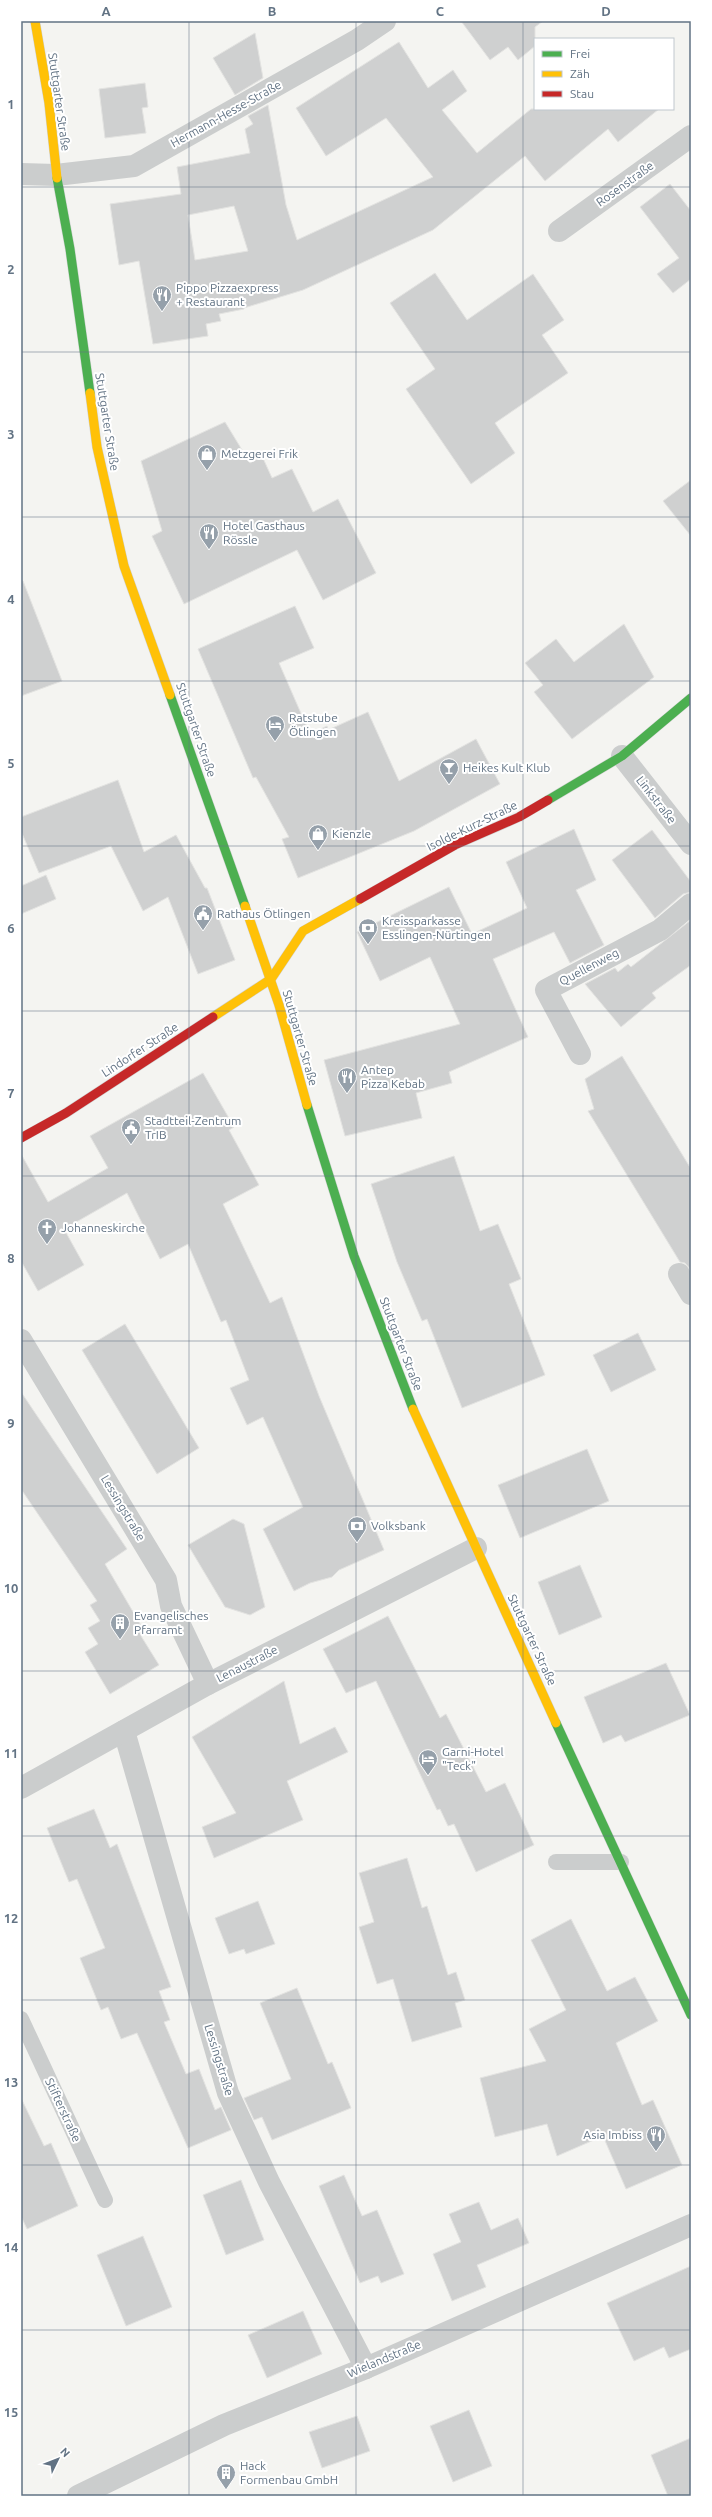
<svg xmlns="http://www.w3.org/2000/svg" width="712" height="2517" viewBox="0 0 712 2517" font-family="Ubuntu,sans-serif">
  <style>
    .building { fill: #cfd0d0; stroke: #e3e3e1; fill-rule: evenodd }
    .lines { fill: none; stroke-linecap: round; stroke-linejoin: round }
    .fast-casing { stroke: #cfd1d1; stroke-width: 10 }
    .slow-casing { stroke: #cfd1d1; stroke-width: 10 }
    .jam-casing { stroke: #cfd1d1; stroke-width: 10 }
    .lane { stroke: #cbcdcd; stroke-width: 16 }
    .street { stroke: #cbcdcd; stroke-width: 22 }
    .fast { stroke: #4caf50; stroke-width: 9 }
    .slow { stroke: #ffc107; stroke-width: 9 }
    .jam { stroke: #c62828; stroke-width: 9 }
    .grid { fill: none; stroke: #627384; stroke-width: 1; stroke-opacity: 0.55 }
    .labels { text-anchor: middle; stroke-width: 4; stroke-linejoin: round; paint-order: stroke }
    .street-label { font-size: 12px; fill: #627384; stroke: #fff }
    .poi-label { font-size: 12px; fill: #627384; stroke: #fff; text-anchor: start }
    .neatline { fill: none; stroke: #627384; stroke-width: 1.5 }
    .grid-label { font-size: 13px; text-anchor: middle; font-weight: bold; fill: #627384 }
  </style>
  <rect width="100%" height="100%" fill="#f4f4f1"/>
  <g class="building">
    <polygon points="461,21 543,21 535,27 535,46 518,60 508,47 490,60"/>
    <polygon points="255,33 263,78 235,95 213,58"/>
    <path d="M399,42L428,88L453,70L467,91L442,110L477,153L531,109H659L618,142L608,129L545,181L525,156L433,230L303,290L244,308V309L219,314L221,321L206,324L208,336L153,344L139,261L119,265L110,204L181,194L177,167L250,153L245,129L253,124L248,116L268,105L286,205L297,240L433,177L386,118L326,156L296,108ZM234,206L248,251L195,260L188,215Z"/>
    <polygon points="145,83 148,107 142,108 146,133 105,138 99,89"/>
    <polygon points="670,184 691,211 691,279 673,293 657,274 679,258 640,207"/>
    <polygon points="435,273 467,320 533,274 564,320 542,335 568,373 495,423 515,453 471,484 406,389 435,369 390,303"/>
    <polygon points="225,422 250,463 262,456 272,478 292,469 313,512 338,499 376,573 323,600 297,550 184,604 152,536 162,531 141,461"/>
    <polygon points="691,480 691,536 663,501"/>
    <polygon points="21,581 23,581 62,681 21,696"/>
    <polygon points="295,606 314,648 279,663 310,734 327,726 328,730 368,712 399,781 476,739 500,784 414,831 298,878 282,839 289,837 256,777 253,778 198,649"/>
    <polygon points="624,624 654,677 572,739 534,692 543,685 525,663 556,639 574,662"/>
    <polygon points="118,780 144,852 176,835 205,888 207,888 235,960 198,974 168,897 143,911 111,846 39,873 21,831 21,817"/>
    <polygon points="574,829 596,880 576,890 604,945 570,963 554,932 493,959 528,1037 449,1072 452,1083 416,1093 422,1118 345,1136 324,1060 460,1024 430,957 380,981 357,932 449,887 472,934 527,908 506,862"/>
    <polygon points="652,830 691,882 691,892 683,894 655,918 612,860"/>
    <polygon points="46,875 56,899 21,914 21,886"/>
    <polygon points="691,920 691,965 652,993 656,998 621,1027 585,984 615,968 618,972 628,964 631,967"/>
    <polygon points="622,1056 691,1169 691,1270 685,1263 680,1262 588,1111 594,1109 585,1079"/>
    <polygon points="203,1073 234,1127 229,1130 259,1185 223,1204 270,1303 282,1297 319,1396 384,1550 339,1570 332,1577 310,1583 294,1591 263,1529 303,1507 263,1417 247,1425 230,1388 249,1380 226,1320 221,1322 188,1244 160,1259 127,1193 64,1229 84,1265 38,1291 21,1261 21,1154 48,1202 108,1168 90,1136"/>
    <polygon points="454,1156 480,1231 498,1224 521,1279 509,1284 545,1375 462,1408 427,1319 422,1321 397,1262 371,1184"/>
    <polygon points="125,1324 199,1448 157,1474 82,1350"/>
    <polygon points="638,1333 656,1370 611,1392 593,1355"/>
    <polygon points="21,1392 127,1549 105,1564 146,1634 141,1636 159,1665 110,1694 85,1652 98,1644 88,1628 100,1621 90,1605 97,1601 21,1489"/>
    <polygon points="587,1449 609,1501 520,1538 498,1485"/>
    <polygon points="233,1519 244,1524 265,1607 250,1615 225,1607 188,1545"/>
    <polygon points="580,1565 602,1617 559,1635 538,1582"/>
    <polygon points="388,1616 440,1718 446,1714 486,1792 505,1783 534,1845 476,1872 454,1824 448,1826 440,1809 437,1810 376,1681 346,1693 323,1649"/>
    <polygon points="666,1663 690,1715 625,1742 621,1735 603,1743 584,1697"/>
    <polygon points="284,1681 300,1744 335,1727 348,1752 287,1781 303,1820 214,1858 202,1827 236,1813 192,1737"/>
    <polygon points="94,1809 110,1848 117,1844 171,1987 159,1991 170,2020 164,2022 186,2074 199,2069 215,2110 221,2107 231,2130 188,2148 137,2033 121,2039 108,2007 101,2010 80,1958 105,1948 77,1879 69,1882 47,1828"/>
    <polygon points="407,1858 422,1908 427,1906 448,1975 456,1972 465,2000 455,2003 462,2027 412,2042 393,1979 377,1984 359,1927 374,1922 359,1873"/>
    <polygon points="258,1901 275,1944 246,1954 244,1949 229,1954 215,1918"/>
    <polygon points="571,1919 607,1991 635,1977 658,2021 616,2043 642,2105 653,2100 682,2165 626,2189 603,2136 557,2156 547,2124 495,2137 480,2078 546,2061 529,2029 566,2010 531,1940"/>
    <polygon points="297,1988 328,2064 332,2062 351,2108 272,2140 262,2117 254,2120 244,2098 291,2079 260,2003"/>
    <polygon points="21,2098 44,2146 51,2143 78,2206 27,2229 21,2216"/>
    <polygon points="344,2175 362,2216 377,2210 404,2274 381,2283 378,2276 360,2283 319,2186"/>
    <polygon points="241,2180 264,2240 226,2255 203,2195"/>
    <polygon points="479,2202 491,2230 518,2218 529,2243 477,2265 486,2287 452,2301 433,2254 461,2242 449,2214"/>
    <polygon points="143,2236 172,2307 126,2326 97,2255"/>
    <polygon points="691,2266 691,2349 669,2358 664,2347 634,2361 607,2303"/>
    <polygon points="303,2311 322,2354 267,2378 248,2335"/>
    <polygon points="469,2410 492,2466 453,2482 430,2426"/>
    <polygon points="357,2416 370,2451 322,2468 309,2432"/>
    <polygon points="691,2438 691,2496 668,2496 651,2455"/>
  </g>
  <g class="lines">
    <defs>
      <g id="fast">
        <polyline points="57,178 70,249 90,393"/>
        <polyline points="170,695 245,906"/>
        <polyline points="548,800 622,756 691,698"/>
        <polyline points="307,1105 354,1256 413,1409"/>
        <polyline points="556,1723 691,2015"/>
      </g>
      <g id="slow">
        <polyline points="35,21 49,103 57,178"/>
        <polyline points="90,393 97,447 124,566 170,695"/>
        <polyline points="245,906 279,1005 307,1105"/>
        <polyline points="213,1017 271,979 303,931 360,899"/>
        <polyline points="413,1409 556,1723"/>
      </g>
      <g id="jam">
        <polyline points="360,899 455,845 519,817 548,800"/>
        <polyline points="21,1138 66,1113 213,1017"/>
      </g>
    </defs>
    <use href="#fast" class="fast-casing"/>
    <use href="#slow" class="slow-casing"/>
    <use href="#jam" class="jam-casing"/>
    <g class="lane">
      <polyline points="556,1862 621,1862"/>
      <polyline points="21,2019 105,2200"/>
    </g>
    <g class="street">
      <polyline points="21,174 56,175 134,166 357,40 385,21"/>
      <polyline points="559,231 691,136"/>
      <polyline points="622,756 691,844"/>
      <polyline points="580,1054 546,990 660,930 691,904"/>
      <polyline points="679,1274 691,1294"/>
      <polyline points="21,1340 166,1580 171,1606 208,1684"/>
      <polyline points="124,1731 228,2093 269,2182 366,2368"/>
      <polyline points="21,1788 208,1684 476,1548"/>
      <polyline points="78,2496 224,2425 366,2368 691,2225"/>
    </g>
    <use href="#fast" class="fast"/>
    <use href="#slow" class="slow"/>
    <use href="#jam" class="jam"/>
  </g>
  <path class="grid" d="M189,21V2496M356,21V2496M523,21V2496M21,187H691M21,352H691M21,517H691M21,681H691M21,846H691M21,1011H691M21,1176H691M21,1341H691M21,1506H691M21,1671H691M21,1836H691M21,2000H691M21,2165H691M21,2330H691"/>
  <defs>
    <symbol id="restaurant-pin" viewBox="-11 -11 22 30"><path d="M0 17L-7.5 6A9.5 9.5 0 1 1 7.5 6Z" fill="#95a0aa" stroke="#fff"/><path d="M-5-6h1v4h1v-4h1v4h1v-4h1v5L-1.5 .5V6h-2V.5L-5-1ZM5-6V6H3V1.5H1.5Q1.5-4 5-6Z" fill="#fff"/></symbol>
    <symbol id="shop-pin" viewBox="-11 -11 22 30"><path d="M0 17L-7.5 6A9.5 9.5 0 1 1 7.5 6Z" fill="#95a0aa" stroke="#fff"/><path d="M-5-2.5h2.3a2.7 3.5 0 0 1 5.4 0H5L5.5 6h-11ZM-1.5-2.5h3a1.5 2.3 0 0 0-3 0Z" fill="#fff"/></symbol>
    <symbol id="hotel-pin" viewBox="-11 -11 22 30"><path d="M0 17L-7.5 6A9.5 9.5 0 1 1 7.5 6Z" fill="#95a0aa" stroke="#fff"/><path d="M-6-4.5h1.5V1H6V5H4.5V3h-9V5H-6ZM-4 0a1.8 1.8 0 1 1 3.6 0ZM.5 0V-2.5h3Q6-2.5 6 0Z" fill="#fff"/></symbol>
    <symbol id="bar-pin" viewBox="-11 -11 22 30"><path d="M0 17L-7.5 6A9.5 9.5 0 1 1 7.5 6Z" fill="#95a0aa" stroke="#fff"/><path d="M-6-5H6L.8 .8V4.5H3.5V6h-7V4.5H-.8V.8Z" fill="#fff"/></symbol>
    <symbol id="civic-pin" viewBox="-11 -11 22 30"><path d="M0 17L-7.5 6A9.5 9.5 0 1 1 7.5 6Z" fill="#95a0aa" stroke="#fff"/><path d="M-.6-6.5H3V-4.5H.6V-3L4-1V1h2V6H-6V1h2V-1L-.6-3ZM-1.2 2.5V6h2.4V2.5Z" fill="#fff"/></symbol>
    <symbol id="bank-pin" viewBox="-11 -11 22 30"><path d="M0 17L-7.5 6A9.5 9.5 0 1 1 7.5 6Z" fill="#95a0aa" stroke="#fff"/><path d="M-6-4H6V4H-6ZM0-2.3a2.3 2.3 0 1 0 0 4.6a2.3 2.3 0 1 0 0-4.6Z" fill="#fff"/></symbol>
    <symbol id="church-pin" viewBox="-11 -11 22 30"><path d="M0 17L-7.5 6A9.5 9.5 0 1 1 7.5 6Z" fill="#95a0aa" stroke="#fff"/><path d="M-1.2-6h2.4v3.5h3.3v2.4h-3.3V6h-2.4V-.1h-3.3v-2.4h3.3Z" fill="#fff"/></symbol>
    <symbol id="building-pin" viewBox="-11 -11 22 30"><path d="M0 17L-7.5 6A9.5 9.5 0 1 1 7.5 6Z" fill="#95a0aa" stroke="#fff"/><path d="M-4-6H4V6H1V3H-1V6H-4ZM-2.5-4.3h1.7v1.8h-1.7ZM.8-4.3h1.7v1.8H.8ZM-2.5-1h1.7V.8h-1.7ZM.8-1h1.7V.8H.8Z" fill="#fff"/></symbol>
  </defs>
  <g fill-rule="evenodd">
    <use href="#restaurant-pin" x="151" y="284" width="22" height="30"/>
    <use href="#shop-pin" x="196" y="443" width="22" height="30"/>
    <use href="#restaurant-pin" x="198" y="522" width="22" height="30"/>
    <use href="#hotel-pin" x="264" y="714" width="22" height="30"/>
    <use href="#bar-pin" x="438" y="757" width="22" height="30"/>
    <use href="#shop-pin" x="307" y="823" width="22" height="30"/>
    <use href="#civic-pin" x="192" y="903" width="22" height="30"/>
    <use href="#bank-pin" x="357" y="917" width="22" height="30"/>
    <use href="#restaurant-pin" x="336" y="1066" width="22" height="30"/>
    <use href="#civic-pin" x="120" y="1117" width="22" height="30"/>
    <use href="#church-pin" x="36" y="1217" width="22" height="30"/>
    <use href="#bank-pin" x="346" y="1515" width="22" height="30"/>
    <use href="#building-pin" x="109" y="1612" width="22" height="30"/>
    <use href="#hotel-pin" x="417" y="1748" width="22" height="30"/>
    <use href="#restaurant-pin" x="645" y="2124" width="22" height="30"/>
    <use href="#building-pin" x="215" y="2462" width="22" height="30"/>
  </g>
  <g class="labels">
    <g class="street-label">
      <text transform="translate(59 102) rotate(82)" y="4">Stuttgarter Straße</text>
      <text transform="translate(226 114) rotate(-29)" y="4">Hermann-Hesse-Straße</text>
      <text transform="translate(625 184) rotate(-36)" y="4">Rosenstraße</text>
      <text transform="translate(107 422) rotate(81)" y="4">Stuttgarter Straße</text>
      <text transform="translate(196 730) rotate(71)" y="4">Stuttgarter Straße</text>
      <text transform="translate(656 800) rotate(52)" y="4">Linkstraße</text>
      <text transform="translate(472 826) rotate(-26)" y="4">Isolde-Kurz-Straße</text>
      <text transform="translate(589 967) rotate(-28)" y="4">Quellenweg</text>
      <text transform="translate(300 1038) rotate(74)" y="4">Stuttgarter Straße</text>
      <text transform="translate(140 1050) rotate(-33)" y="4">Lindorfer Straße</text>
      <text transform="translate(401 1344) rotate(69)" y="4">Stuttgarter Straße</text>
      <text transform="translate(123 1508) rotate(59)" y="4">Lessingstraße</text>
      <text transform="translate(532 1640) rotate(65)" y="4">Stuttgarter Straße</text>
      <text transform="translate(247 1664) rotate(-27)" y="4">Lenaustraße</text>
      <text transform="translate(219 2060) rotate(73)" y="4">Lessingstraße</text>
      <text transform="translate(63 2110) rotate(65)" y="4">Stifterstraße</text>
      <text transform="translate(384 2359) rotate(-23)" y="4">Wielandstraße</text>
    </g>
    <g class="poi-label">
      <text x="176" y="292">Pippo Pizzaexpress<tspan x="176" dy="14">+ Restaurant</tspan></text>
      <text x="221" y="458">Metzgerei Frik</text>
      <text x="223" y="530">Hotel Gasthaus<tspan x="223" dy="14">Rössle</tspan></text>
      <text x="289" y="722">Ratstube<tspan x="289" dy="14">Ötlingen</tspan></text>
      <text x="463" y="772">Heikes Kult Klub</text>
      <text x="332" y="838">Kienzle</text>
      <text x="217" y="918">Rathaus Ötlingen</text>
      <text x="382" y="925">Kreissparkasse<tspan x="382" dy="14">Esslingen-Nürtingen</tspan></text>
      <text x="361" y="1074">Antep<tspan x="361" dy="14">Pizza Kebab</tspan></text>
      <text x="145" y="1125">Stadtteil-Zentrum<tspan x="145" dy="14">TrIB</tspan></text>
      <text x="61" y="1232">Johanneskirche</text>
      <text x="371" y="1530">Volksbank</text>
      <text x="134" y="1620">Evangelisches<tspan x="134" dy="14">Pfarramt</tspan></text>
      <text x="442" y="1756">Garni-Hotel<tspan x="442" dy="14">"Teck"</tspan></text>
      <text x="642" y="2139" text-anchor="end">Asia Imbiss</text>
      <text x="240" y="2470">Hack<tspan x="240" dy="14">Formenbau GmbH</tspan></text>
    </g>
  </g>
  <rect width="712" height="2517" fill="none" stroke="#ffffff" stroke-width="44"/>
  <rect x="534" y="38" width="140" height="72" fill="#ffffff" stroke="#c0c7ce"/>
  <rect x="542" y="51" width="20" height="6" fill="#4caf50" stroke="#c0c7ce"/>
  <text x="570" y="58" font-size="12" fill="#627384">Frei</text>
  <rect x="542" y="71" width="20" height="6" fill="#ffc107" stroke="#c0c7ce"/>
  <text x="570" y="78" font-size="12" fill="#627384">Zäh</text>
  <rect x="542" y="91" width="20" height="6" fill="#c62828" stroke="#c0c7ce"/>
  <text x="570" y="98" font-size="12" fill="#627384">Stau</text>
  <g transform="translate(58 2459) rotate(47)" stroke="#ffffff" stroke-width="3" paint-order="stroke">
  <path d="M0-3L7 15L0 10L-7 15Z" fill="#627384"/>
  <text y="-6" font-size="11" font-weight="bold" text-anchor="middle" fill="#627384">N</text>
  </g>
  <rect x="22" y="22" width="668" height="2473" class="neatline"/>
  <g class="grid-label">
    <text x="106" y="16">A</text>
    <text x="272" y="16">B</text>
    <text x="440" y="16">C</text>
    <text x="606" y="16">D</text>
    <text x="11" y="109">1</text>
    <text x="11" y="274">2</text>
    <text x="11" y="439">3</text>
    <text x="11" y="604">4</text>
    <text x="11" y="768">5</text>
    <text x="11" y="933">6</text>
    <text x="11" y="1098">7</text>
    <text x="11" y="1263">8</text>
    <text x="11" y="1428">9</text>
    <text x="11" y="1593">10</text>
    <text x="11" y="1758">11</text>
    <text x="11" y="1923">12</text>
    <text x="11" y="2087">13</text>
    <text x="11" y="2252">14</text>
    <text x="11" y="2417">15</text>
  </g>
</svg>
